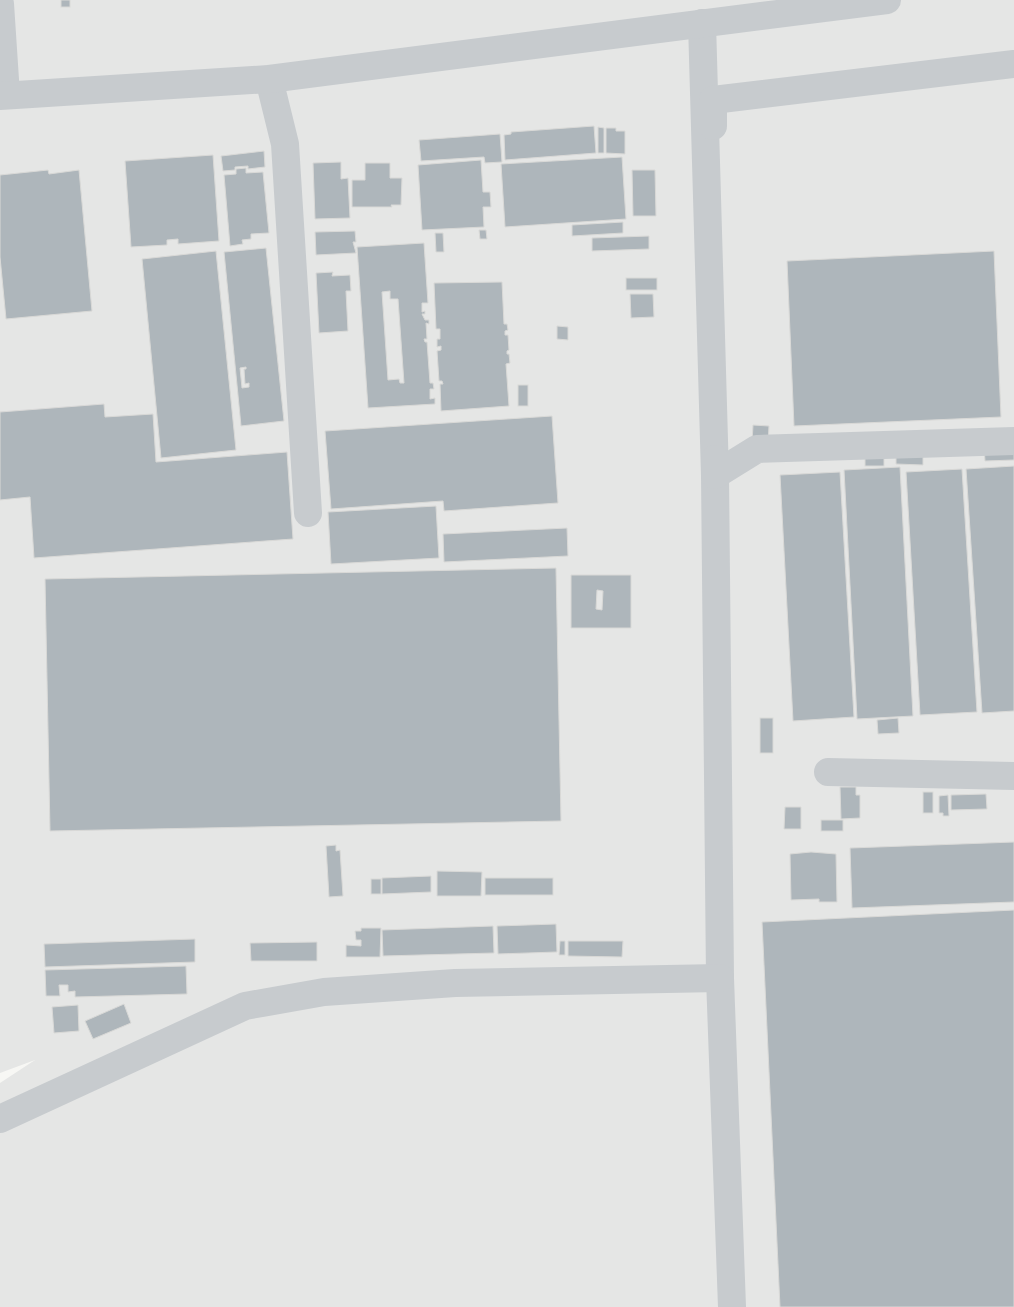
<svg xmlns="http://www.w3.org/2000/svg" width="1014" height="1307" viewBox="0 0 1014 1307" font-family="Overpass,sans-serif">
  <style>
    .built { fill: #e5e6e5 }
    .building { fill: #aeb6bb; stroke: #d9d9d7; fill-rule: evenodd }
    .lines { fill: none; stroke-linecap: round; stroke-linejoin: round }
    .minor { stroke: #c7cbce; stroke-width: 28 }
  </style>
  <rect width="100%" height="100%" fill="#f7f7f4"/>
  <polygon class="built" points="0,0 1014,0 1014,1307 0,1307 0,1083 35,1060 0,1073"/>
  <g class="building">
    <rect x="61" y="0" width="9" height="7"/>
    <polygon points="594,126 596,153 505,160 504,135 511,134 511,132"/>
    <polygon points="598,127 604,128 604,153 598,153"/>
    <polygon points="606,128 616,128 616,131 625,131 625,154 606,153"/>
    <polygon points="500,134 502,162 485,163 484,157 421,161 419,140"/>
    <polygon points="264,151 265,167 248,169 248,166 235,167 235,170 223,171 221,156"/>
    <polygon points="213,155 219,241 178,244 178,239 167,240 167,245 131,247 125,161"/>
    <polygon points="622,157 626,219 505,227 501,164"/>
    <polygon points="481,160 483,192 490,192 491,207 483,207 484,227 422,230 418,165"/>
    <polygon points="341,162 341,179 348,178 350,218 315,219 313,163"/>
    <polygon points="365,163 390,163 390,178 402,178 401,205 391,205 392,207 352,207 352,180 365,180"/>
    <polygon points="246,168 246,173 263,172 269,233 251,234 251,239 242,240 243,244 230,246 224,175 236,174 236,169"/>
    <polygon points="48,170 49,174 79,170 92,311 6,319 0,257 0,175"/>
    <polygon points="632,170 655,170 656,216 633,216"/>
    <polygon points="623,222 623,233 572,236 572,225"/>
    <polygon points="479,230 486,230 487,239 480,239"/>
    <polygon points="355,231 356,242 353,242 356,253 316,255 315,232"/>
    <polygon points="435,233 443,233 444,252 436,252"/>
    <polygon points="649,236 649,249 592,251 592,238"/>
    <path d="M424,243L428,303H422V312L425,311V314H422L425,320H429V324L426,323L427,339H424L425,342H427L430,383H433L434,389H430V399L435,398V404L368,408L357,247ZM390,291V299H398L404,383H400L399,379L388,380L382,292Z"/>
    <path d="M266,248L284,421L241,426L224,252ZM246,367V369H244L245,384L249,383V387L242,388L240,368Z"/>
    <polygon points="216,251 236,450 161,458 142,259"/>
    <polygon points="994,251 1001,417 794,426 787,261"/>
    <polygon points="333,272 332,276 350,275 351,291 346,291 348,331 319,333 316,273"/>
    <rect x="626" y="278" width="31" height="12"/>
    <polygon points="502,282 504,324 507,324 508,330 505,331 505,335 508,335 509,350 507,351 507,354 509,354 510,363 506,364 509,406 441,411 440,384 443,384 442,381 439,381 437,351 441,350 441,346 437,347 437,339 440,339 440,329 436,329 434,283"/>
    <polygon points="630,294 653,294 654,317 631,318"/>
    <polygon points="557,326 568,327 568,340 557,339"/>
    <rect x="518" y="385" width="10" height="21"/>
    <polygon points="104,404 105,417 153,414 156,462 287,452 293,539 34,558 30,497 0,500 0,412"/>
    <polygon points="552,416 558,503 444,511 443,501 331,509 325,431"/>
    <polygon points="753,425 769,426 768,444 752,443"/>
    <polygon points="1014,446 1014,460 985,461 984,447"/>
    <rect x="865" y="453" width="19" height="13"/>
    <polygon points="896,453 923,453 923,465 896,464"/>
    <polygon points="1014,466 1014,711 982,713 966,469"/>
    <polygon points="900,467 913,716 857,719 844,470"/>
    <polygon points="962,469 977,712 920,715 906,472"/>
    <polygon points="840,472 854,717 793,721 780,475"/>
    <polygon points="436,506 439,558 331,564 328,512"/>
    <polygon points="567,528 568,556 444,562 443,534"/>
    <polygon points="556,568 561,821 50,831 45,579"/>
    <path d="M571,575H631V628H571ZM597,590L603,591L602,610L596,609Z"/>
    <rect x="760" y="718" width="13" height="35"/>
    <polygon points="898,718 899,733 878,734 877,720"/>
    <polygon points="840,787 856,787 856,795 860,795 860,818 841,819"/>
    <rect x="923" y="792" width="10" height="21"/>
    <polygon points="986,794 987,809 951,810 951,795"/>
    <polygon points="948,795 949,816 943,816 943,813 939,813 939,796"/>
    <polygon points="785,807 801,807 801,829 784,829"/>
    <rect x="821" y="820" width="22" height="11"/>
    <polygon points="1014,842 1014,902 852,908 850,848"/>
    <polygon points="336,845 336,851 340,850 343,896 329,897 326,846"/>
    <polygon points="811,852 836,854 837,902 819,902 819,899 791,900 790,854"/>
    <polygon points="437,871 482,872 481,896 437,896"/>
    <polygon points="431,876 431,892 382,894 382,878"/>
    <rect x="485" y="878" width="68" height="17"/>
    <rect x="371" y="879" width="10" height="15"/>
    <polygon points="1014,910 1014,1307 780,1307 762,922"/>
    <polygon points="556,924 557,952 498,954 497,926"/>
    <polygon points="493,926 494,953 383,956 382,930"/>
    <polygon points="361,928 381,928 380,957 346,957 346,945 361,946 361,940 356,940 355,931 361,931"/>
    <polygon points="195,939 195,962 45,967 44,944"/>
    <polygon points="560,941 565,941 565,955 559,955"/>
    <polygon points="568,941 623,941 622,957 568,956"/>
    <polygon points="317,942 317,961 251,961 250,943"/>
    <polygon points="186,966 187,994 75,997 75,991 68,992 68,985 59,985 60,996 46,996 45,970"/>
    <polygon points="124,1004 131,1023 93,1039 85,1021"/>
    <polygon points="78,1005 79,1031 54,1033 52,1007"/>
  </g>
  <g class="lines">
    <g class="minor">
      <polyline points="0,4 6,95"/>
      <polyline points="702,23 715,475 720,978 732,1307"/>
      <polyline points="269,79 285,144 308,513"/>
      <polyline points="0,96 269,79 887,0"/>
      <polyline points="713,126 713,100 1014,64"/>
      <polyline points="715,459 715,475 757,449 1014,441"/>
      <polyline points="828,772 1014,776"/>
      <polyline points="0,1119 245,1006 324,992 455,983 720,978"/>
    </g>
  </g>
</svg>
